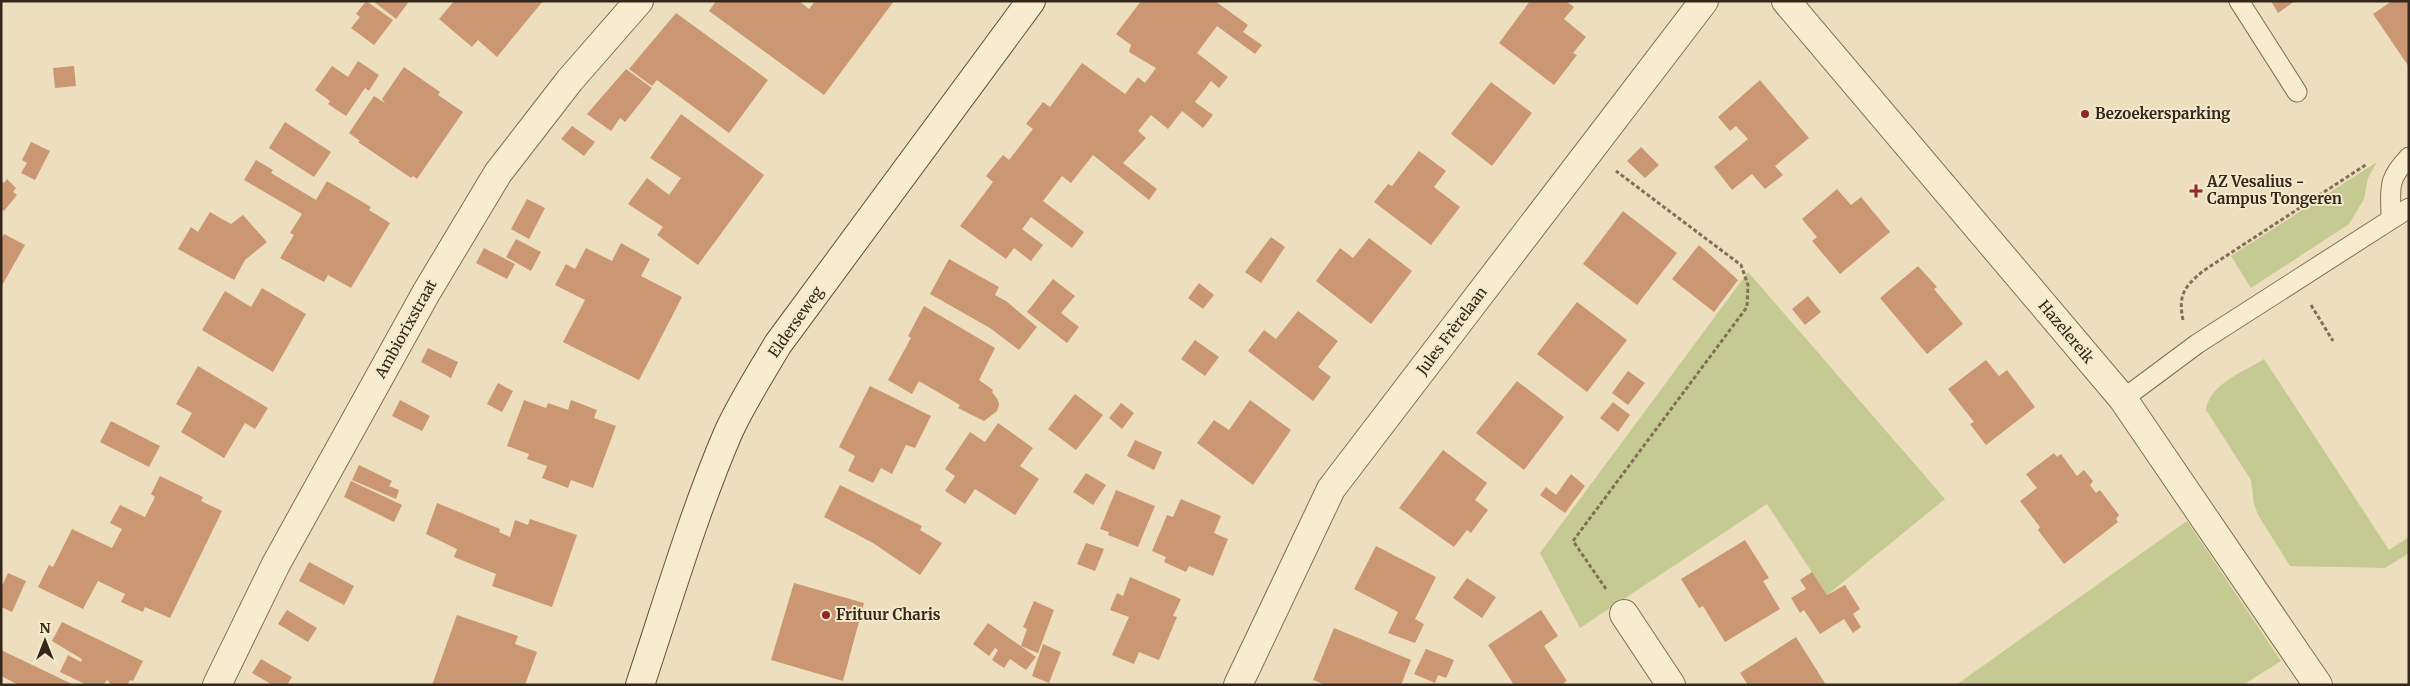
<svg xmlns="http://www.w3.org/2000/svg" width="2410" height="686" viewBox="0 0 2410 686" font-family="Merriweather,serif">
  <style>
    .green { fill: #c4ca91 }
    .building { fill: #cb9773 }
    .lines { fill: none; stroke-linecap: round; stroke-linejoin: round }
    .service-casing { stroke: #846f56; stroke-width: 21 }
    .minor-casing { stroke: #846f56; stroke-width: 30 }
    .tertiary-casing { stroke: #846f56; stroke-width: 30 }
    .secondary-casing { stroke: #66503a; stroke-width: 30 }
    .path { stroke: #846f56; stroke-width: 3; stroke-dasharray: 4 2.5; stroke-linecap: butt }
    .service { stroke: #f8eccf; stroke-width: 19 }
    .minor { stroke: #f8eccf; stroke-width: 28 }
    .tertiary { stroke: #f8eccf; stroke-width: 28 }
    .secondary { stroke: #f8eccf; stroke-width: 28 }
    .poi-dot { fill: #922728; stroke: #f5e9cc; stroke-width: 2 }
    .labels { text-anchor: middle; stroke-width: 4; stroke-linejoin: round; paint-order: stroke }
    .poi-label { font-size: 15px; font-weight: bold; fill: #34271b; stroke: #f5e9cc; text-anchor: start }
    .street-label { font-size: 15px; fill: #34271b; stroke: #f5e9cc }
  </style>
  <rect width="100%" height="100%" fill="#eddebd"/>
  <g class="green">
    <polygon points="2377,162 2368,178 2364,199 2349,224 2251,288 2231,256"/>
    <polygon points="1748,272 1945,499 1827,595 1767,504 1580,628 1540,553"/>
    <path d="M2264,359L2389,550L2409,537V553L2385,568L2290,566L2258,515L2254,504L2251,480L2206,410C2209,384 2244,372 2264,359Z"/>
    <polygon points="2187,521 2281,661 2243,685 1956,685"/>
  </g>
  <g class="building">
    <polygon points="366,1 393,20 374,45 351,28 360,17 356,14"/>
    <polygon points="373,1 406,1 408,3 396,19"/>
    <polygon points="454,1 543,1 497,57 478,40 472,47 439,19"/>
    <polygon points="716,1 799,1 809,9 815,1 894,1 824,95 709,11"/>
    <polygon points="1141,1 1215,1 1248,25 1243,32 1262,45 1255,54 1217,26 1197,53 1228,77 1219,88 1211,81 1195,102 1213,115 1203,128 1182,111 1168,129 1151,115 1138,131 1146,138 1123,163 1157,189 1149,200 1093,155 1071,183 1062,176 1043,201 1084,232 1072,248 1031,217 1022,229 1043,245 1031,261 1014,248 1006,259 960,226 993,182 986,176 1003,155 1009,160 1033,129 1026,124 1043,102 1050,107 1082,63 1125,94 1138,77 1145,83 1156,68 1129,52 1131,45 1116,34"/>
    <polygon points="1530,1 1566,1 1574,7 1564,19 1586,37 1573,53 1577,55 1554,85 1499,43"/>
    <polygon points="2271,1 2295,1 2278,13"/>
    <polygon points="2392,1 2409,1 2409,67 2373,14"/>
    <polygon points="676,13 768,80 729,133 657,80 652,86 629,69"/>
    <polygon points="358,61 379,75 369,91 365,88 346,116 328,104 330,101 315,90 332,66 348,77"/>
    <polygon points="74,66 76,86 55,88 53,68"/>
    <polygon points="404,67 440,92 438,95 463,112 417,179 413,176 411,178 358,142 360,141 349,133 374,96 385,103 382,99"/>
    <polygon points="626,69 652,88 625,122 620,118 611,131 587,114"/>
    <polygon points="1760,80 1809,138 1775,166 1783,175 1765,189 1752,174 1732,190 1714,167 1748,139 1736,126 1730,131 1718,117"/>
    <polygon points="1491,82 1532,113 1492,166 1451,134"/>
    <polygon points="681,114 764,175 698,265 657,235 663,227 628,204 647,178 669,195 681,178 650,158"/>
    <polygon points="285,122 331,152 314,177 269,148"/>
    <polygon points="572,126 595,142 584,156 561,139"/>
    <polygon points="31,142 50,151 35,180 21,173 27,163 22,160"/>
    <polygon points="1641,147 1659,165 1645,178 1627,161"/>
    <polygon points="1419,151 1446,171 1434,187 1460,207 1431,245 1374,202 1388,184 1392,186"/>
    <polygon points="256,160 273,170 271,173 316,200 327,181 371,207 369,210 390,223 351,288 328,275 324,282 280,258 294,235 290,233 302,214 244,180"/>
    <polygon points="7,179 16,188 13,192 17,195 4,211 1,209 1,180 4,183"/>
    <polygon points="1837,189 1851,205 1861,197 1890,232 1840,274 1812,241 1817,237 1802,219"/>
    <polygon points="527,199 545,208 529,239 511,229"/>
    <polygon points="1623,211 1677,253 1637,305 1583,264"/>
    <polygon points="210,212 231,224 243,215 267,242 245,260 234,280 178,249 191,227 198,232"/>
    <polygon points="4,234 25,245 1,287 1,240"/>
    <polygon points="1271,237 1285,247 1261,283 1245,272"/>
    <polygon points="1369,238 1412,271 1371,324 1316,281 1340,248 1353,258"/>
    <polygon points="516,239 541,252 531,271 506,257"/>
    <polygon points="621,243 650,259 641,276 682,297 639,380 563,342 585,300 555,285 566,264 575,269 586,248 612,261"/>
    <polygon points="1699,245 1738,280 1714,312 1672,279"/>
    <polygon points="484,248 515,264 507,279 476,263"/>
    <polygon points="949,259 999,287 995,295 1006,301 1037,327 1019,350 990,328 930,294"/>
    <polygon points="1918,266 1937,287 1934,289 1963,324 1927,354 1880,298"/>
    <polygon points="1053,279 1075,296 1061,313 1079,327 1067,343 1027,312"/>
    <polygon points="1199,283 1214,295 1203,309 1188,298"/>
    <polygon points="262,288 306,314 273,372 202,330 225,291 251,307"/>
    <polygon points="1808,296 1821,312 1805,325 1792,309"/>
    <polygon points="1577,302 1627,340 1587,392 1537,354"/>
    <polygon points="924,306 995,348 979,380 993,390 992,392 998,400 999,405 997,411 984,421 958,408 960,405 919,381 912,394 888,380 911,338 908,336"/>
    <polygon points="1298,311 1338,341 1318,367 1331,377 1313,401 1248,351 1264,330 1276,339"/>
    <polygon points="1195,340 1219,357 1205,376 1181,359"/>
    <polygon points="428,348 458,362 451,378 421,362"/>
    <polygon points="1986,360 1999,376 2007,370 2035,407 1986,445 1970,424 1974,422 1948,389"/>
    <polygon points="198,366 268,408 255,429 245,423 224,458 181,432 192,413 176,404"/>
    <polygon points="1628,371 1645,383 1628,405 1612,393"/>
    <polygon points="1517,381 1564,417 1524,470 1476,433"/>
    <polygon points="498,383 513,391 502,412 487,404"/>
    <polygon points="870,386 931,416 915,448 906,445 892,474 881,468 873,483 848,471 855,456 839,447"/>
    <polygon points="1075,394 1103,415 1076,450 1048,429"/>
    <polygon points="400,400 430,416 422,431 392,416"/>
    <polygon points="524,400 546,408 548,403 568,410 571,400 597,410 594,418 616,426 593,488 571,480 568,488 542,478 547,466 527,459 529,454 507,446"/>
    <polygon points="1250,400 1291,430 1253,485 1197,443 1214,420 1229,430"/>
    <polygon points="1613,402 1630,415 1618,432 1600,418"/>
    <polygon points="1121,403 1134,413 1122,429 1109,418"/>
    <polygon points="111,421 160,446 149,467 100,442"/>
    <polygon points="998,423 1033,448 1020,466 1039,479 1015,515 975,489 965,504 945,491 955,476 945,469 970,432 985,442"/>
    <polygon points="1135,440 1162,452 1154,470 1127,456"/>
    <polygon points="1443,450 1487,483 1475,500 1488,510 1471,533 1467,530 1454,547 1399,508"/>
    <polygon points="2054,453 2057,457 2061,454 2077,476 2084,470 2093,481 2090,485 2096,493 2100,490 2119,515 2116,519 2118,522 2064,564 2038,530 2040,527 2020,501 2037,488 2026,474"/>
    <polygon points="359,465 392,481 389,486 399,490 396,499 352,480"/>
    <polygon points="1086,473 1106,485 1093,505 1073,492"/>
    <polygon points="1571,474 1585,486 1565,513 1540,495 1546,487 1556,495"/>
    <polygon points="160,476 203,497 201,501 222,511 170,618 145,607 143,612 121,602 125,594 98,581 83,609 38,587 49,565 53,567 72,529 112,548 122,529 110,523 120,505 145,517 155,497 151,494"/>
    <polygon points="351,481 402,505 394,522 344,497"/>
    <polygon points="840,485 922,526 920,530 942,543 920,575 873,543 824,517"/>
    <polygon points="1116,490 1155,506 1138,547 1108,535 1109,532 1100,529"/>
    <polygon points="1181,499 1221,516 1214,533 1228,539 1213,576 1189,566 1186,572 1164,562 1166,557 1152,551 1167,515 1173,517"/>
    <polygon points="437,503 500,529 499,532 510,537 515,520 528,525 530,519 577,535 552,607 492,586 496,574 454,557 457,549 426,534"/>
    <polygon points="1745,540 1769,578 1763,581 1780,609 1725,642 1703,606 1699,608 1681,579"/>
    <polygon points="1086,543 1104,549 1095,571 1077,564"/>
    <polygon points="1376,546 1436,577 1415,619 1424,624 1415,643 1388,633 1398,612 1354,589"/>
    <polygon points="309,562 354,586 344,605 299,581"/>
    <polygon points="1812,572 1827,595 1845,585 1860,609 1853,614 1861,627 1853,633 1844,619 1820,634 1804,610 1800,613 1791,598 1806,589 1800,580"/>
    <polygon points="8,573 26,581 12,612 1,607 1,588"/>
    <polygon points="1130,577 1181,599 1173,616 1177,617 1159,660 1139,652 1134,664 1112,655 1129,617 1110,610 1117,593 1123,596"/>
    <polygon points="1467,578 1496,597 1482,618 1453,598"/>
    <polygon points="794,583 864,603 843,681 771,660"/>
    <polygon points="1034,601 1054,610 1038,653 1021,646 1027,629 1023,627"/>
    <polygon points="287,610 317,628 308,642 278,624"/>
    <polygon points="1541,610 1558,636 1544,646 1567,681 1561,685 1514,685 1488,645"/>
    <polygon points="457,615 518,636 515,644 537,652 525,685 432,685"/>
    <polygon points="62,622 143,661 133,681 130,680 127,685 112,685 107,680 103,685 87,685 60,672 68,655 81,662 82,659 52,641"/>
    <polygon points="988,623 1036,657 1026,670 1010,659 1004,668 992,660 998,650 995,648 989,656 973,644"/>
    <polygon points="1334,628 1411,660 1401,685 1326,685 1313,680"/>
    <polygon points="1796,637 1826,685 1748,685 1740,673"/>
    <polygon points="1043,644 1061,652 1049,683 1032,676"/>
    <polygon points="1426,649 1454,660 1446,678 1438,675 1435,683 1414,674"/>
    <polygon points="1,650 74,685 19,685 1,676"/>
    <polygon points="261,659 292,677 287,685 273,685 252,673"/>
  </g>
  <g class="lines">
    <defs>
      <g id="service">
        <polyline points="2239,1 2297,92"/>
        <path d="M2391,219C2391,188 2386,181 2409,157"/>
        <polyline points="2123,399 2197,344 2409,208"/>
      </g>
      <g id="minor">
        <polyline points="1624,614 1671,685"/>
        <polyline points="217,685 276,564 426,293 498,173 570,80 639,1"/>
        <polyline points="1238,685 1331,489 1704,1"/>
      </g>
      <polyline id="tertiary" points="1786,1 2123,399 2318,685"/>
      <path id="secondary" d="M640,685C668,601 693,515 728,433C742,402 761,373 778,344L1031,1"/>
    </defs>
    <use href="#service" class="service-casing"/>
    <use href="#minor" class="minor-casing"/>
    <use href="#tertiary" class="tertiary-casing"/>
    <use href="#secondary" class="secondary-casing"/>
    <g class="path">
      <polyline points="2311,305 2333,341"/>
      <path d="M2183,320C2178,295 2184,287 2203,271L2367,164"/>
      <polyline points="1606,589 1573,541 1747,307 1748,285 1741,265 1616,171"/>
    </g>
    <use href="#service" class="service"/>
    <use href="#minor" class="minor"/>
    <use href="#tertiary" class="tertiary"/>
    <use href="#secondary" class="secondary"/>
  </g>
  <g class="poi-dot">
    <circle cx="2085" cy="114" r="5"/>
    <path d="M2193.5 183.5h5v5h5v5h-5v5h-5v-5h-5v-5h5z"/>
    <circle cx="826" cy="615" r="5"/>
  </g>
  <g class="labels">
    <g class="poi-label">
      <text x="2095" y="119">Bezoekersparking</text>
      <text x="2207" y="187">AZ Vesalius -<tspan x="2207" dy="17">Campus Tongeren</tspan></text>
      <text x="836" y="620">Frituur Charis</text>
    </g>
    <g class="street-label">
      <text transform="translate(796 322) rotate(-55)" y="5">Elderseweg</text>
      <text transform="translate(406 329) rotate(-61)" y="5">Ambiorixstraat</text>
      <text transform="translate(1452 331) rotate(-53)" y="5">Jules Frèrelaan</text>
      <text transform="translate(2066 332) rotate(50)" y="5">Hazelereik</text>
    </g>
  </g>
  <rect width="2410" height="686" fill="none" stroke="#34271b" stroke-width="5"/>
  <g transform="translate(45 641)" stroke="#f5e9cc" stroke-width="4" paint-order="stroke">
  <path d="M0-4L9 19L0 12L-9 19Z" fill="#34271b"/>
  <text y="-8" font-size="14" font-weight="bold" text-anchor="middle" fill="#34271b">N</text>
  </g>
</svg>
